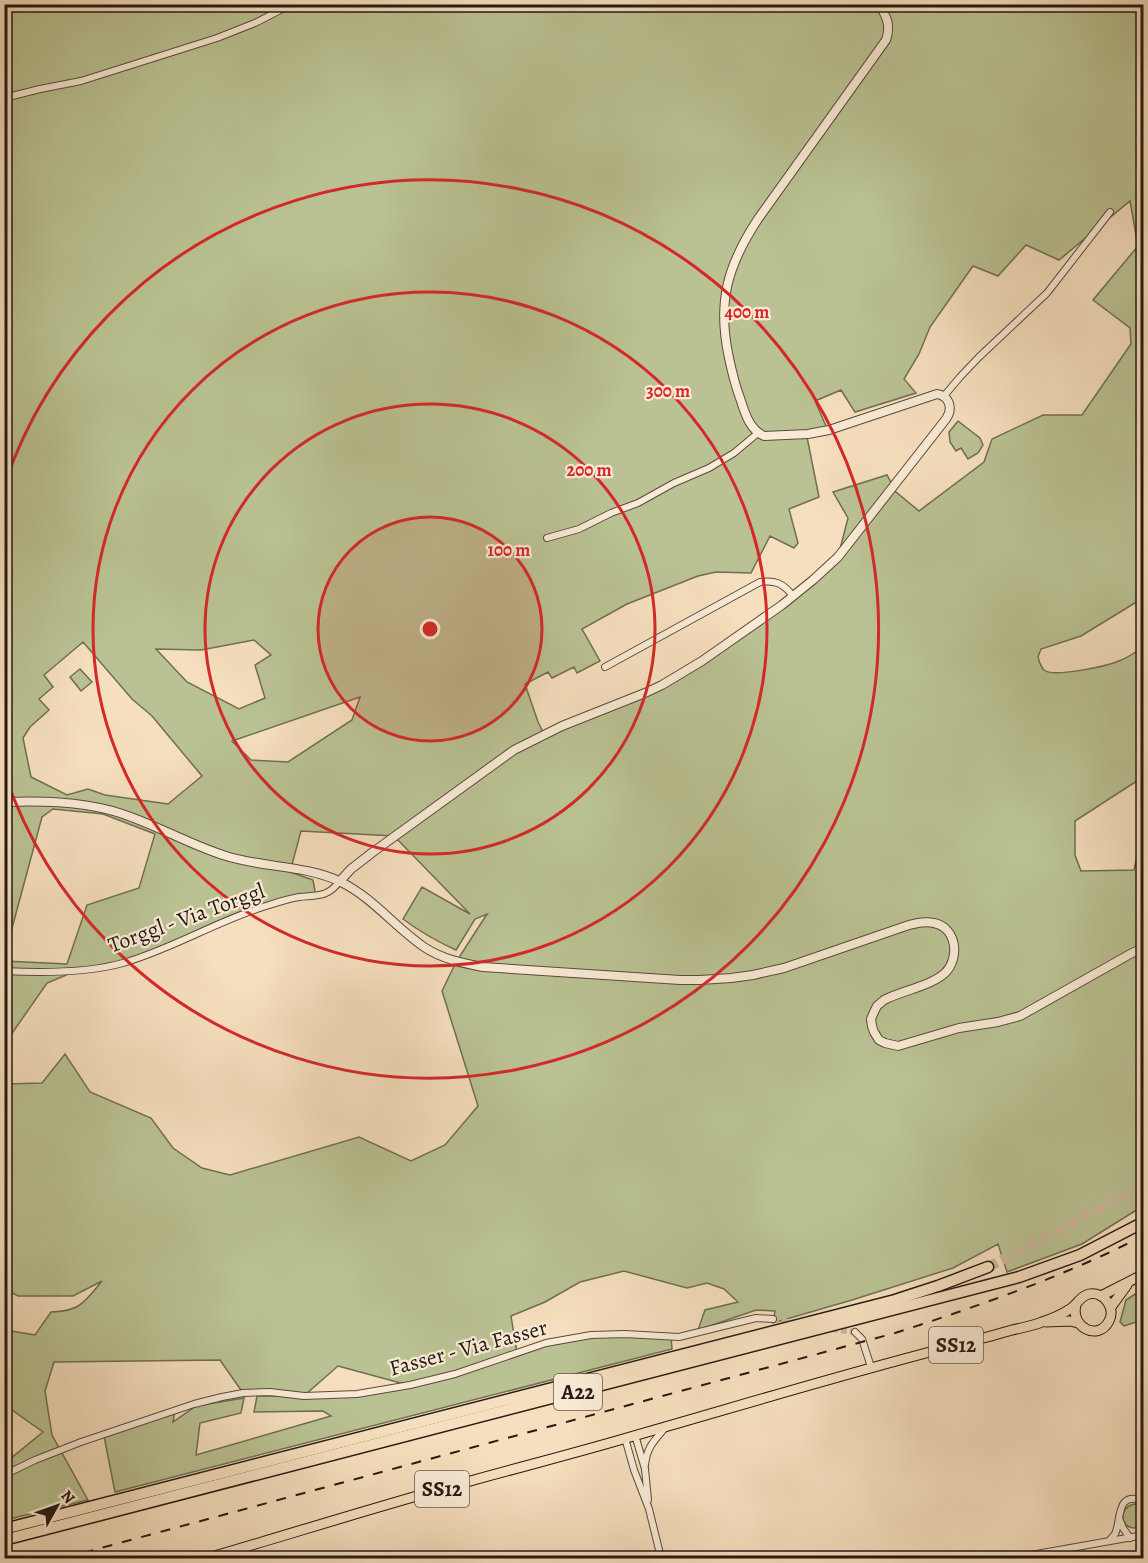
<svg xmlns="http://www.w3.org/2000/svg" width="1148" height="1563" viewBox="0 0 1148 1563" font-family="Alegreya,serif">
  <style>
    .green { fill: #bac293; stroke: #706e53; stroke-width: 1.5; fill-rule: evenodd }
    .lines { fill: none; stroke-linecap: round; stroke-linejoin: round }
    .minor-tunnel { stroke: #ccb79c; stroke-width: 6; stroke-dasharray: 6 3; stroke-linecap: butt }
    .motorway-tunnel { stroke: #ccb79c; stroke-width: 10; stroke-dasharray: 10 5; stroke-linecap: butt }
    .minor-casing { stroke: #594a3e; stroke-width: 8 }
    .tertiary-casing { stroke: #594a3e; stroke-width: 10 }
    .primary-casing { stroke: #251913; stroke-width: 11 }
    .motorway-casing { stroke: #251913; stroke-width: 13 }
    .minor { stroke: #f9ead5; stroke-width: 6 }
    .tertiary { stroke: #f9ead5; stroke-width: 8 }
    .primary { stroke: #f6dfbe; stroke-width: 9 }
    .motorway { stroke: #f6dfbe; stroke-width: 10 }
    .rail { stroke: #251913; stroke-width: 2; stroke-dasharray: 10 10; stroke-linecap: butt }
    .ring { fill: none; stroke: #d62828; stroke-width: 3 }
    .labels { text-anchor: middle; stroke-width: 4.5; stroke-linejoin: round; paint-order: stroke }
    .shield { fill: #f9ead5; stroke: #65584d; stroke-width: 1.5 }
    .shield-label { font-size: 21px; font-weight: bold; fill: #251913 }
    .street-label { font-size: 22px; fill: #251913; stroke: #f9ead5 }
    .centre { fill: #d62828; stroke: #f9ead5; stroke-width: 3 }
    .ring-label { font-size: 18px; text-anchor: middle; font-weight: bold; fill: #d62828; stroke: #f9ead5; stroke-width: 4.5; stroke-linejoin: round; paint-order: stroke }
  </style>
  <rect width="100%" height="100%" fill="#f6dfbe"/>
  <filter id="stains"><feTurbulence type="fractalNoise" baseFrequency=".00333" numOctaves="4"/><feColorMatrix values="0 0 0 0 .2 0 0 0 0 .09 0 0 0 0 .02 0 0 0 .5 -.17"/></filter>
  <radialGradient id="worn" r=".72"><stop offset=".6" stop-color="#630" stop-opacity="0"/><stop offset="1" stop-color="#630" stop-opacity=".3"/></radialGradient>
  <g class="green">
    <path d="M5,5H1143V598L1081,636L1041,649L1038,657C1039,661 1041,667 1044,670C1053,678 1107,666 1119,661C1127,658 1136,652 1143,647V777L1075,821V855L1081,871L1134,870L1143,828V1206L1082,1244L1007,1272L998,1244L953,1268L852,1300L773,1323L775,1311L756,1310L698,1330L705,1310L738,1302L724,1289L707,1283L687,1288L624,1271L580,1282L545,1302L511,1316L517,1352L591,1335L671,1337L672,1349L115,1492L104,1436L175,1411L173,1422L196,1406L244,1398L241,1413L200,1423L196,1455L331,1416L323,1411L254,1412L257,1396H301L243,1393L220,1360L54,1362L45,1391L52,1435L88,1500L5,1520V1461L11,1458L43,1432L5,1405V1330L35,1335L51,1312C80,1311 84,1303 102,1281L73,1296H18L5,1289V1084L42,1083L65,1054L90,1092L151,1118L173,1148L202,1168L230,1175L359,1137L411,1161L445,1145L478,1106L442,991L456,962L487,914L475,919L456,950C438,942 419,931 403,919L422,887L470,914L394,836L301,831L290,872L313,880L316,896L286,900L122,963L76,971L47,983L6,1042L4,1041L5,961L67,964L87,905L139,888L155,834L103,814L53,809L42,817L5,954ZM1130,201L1138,246L1093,300L1130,328L1131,344L1082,415H1043L992,439L984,462L919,511L896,492L887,475L833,492L848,518L838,557L721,648L645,693L544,734L538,722L525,684L548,672L552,678L574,667L577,673L600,661L582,629L627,604L698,576L716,572L751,573L770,536L794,548L798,543L789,509L819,497L807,437L829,433L815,401L841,390L855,412L916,393L904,379L919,354L930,327L973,266L998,276L1026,245L1059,260ZM254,640L271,655L255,665L265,698L239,709L187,682L156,649L201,650ZM83,642L132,699L152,716L202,776L168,804L105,795L88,789L67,795L31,777L23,738L30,727L49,710L39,699L53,687L44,675ZM360,697L352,720L288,762L251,760L232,741ZM338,1366L408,1385L357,1394L305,1395Z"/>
    <polygon points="958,421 980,438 983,445 978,453 968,459 961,448 956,451 950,442 949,432"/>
    <polygon points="80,669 92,682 81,691 70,677"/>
    <polygon points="1143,1289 1143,1320 1124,1326 1120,1322 1126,1300"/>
    <path d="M1134,1504L1140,1505L1143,1508V1525C1125,1537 1113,1510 1134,1504Z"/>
  </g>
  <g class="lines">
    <g class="minor-tunnel">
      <polyline points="773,1319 795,1323"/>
      <polyline points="832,1329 855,1332"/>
    </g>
    <polyline class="motorway-tunnel" points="988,1267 1065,1227 1144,1184"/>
    <defs>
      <g id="minor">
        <polyline points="4,98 40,89 81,81 217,38 255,23 292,4"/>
        <polyline points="944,396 960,377 979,357 1047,293 1110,212"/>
        <polyline points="547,538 579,529 611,513 638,503 674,483 709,468 734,453 758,433"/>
        <path d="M605,667L760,582C775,580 783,583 793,596"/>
        <path d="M4,971C42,973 87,973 123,963C172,949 215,922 263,907C275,903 287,899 299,897C317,895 327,898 340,881"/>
        <polyline points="855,1332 862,1339 871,1367"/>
        <polyline points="635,1435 645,1469 648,1500"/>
        <polyline points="625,1438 634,1470 649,1509 661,1558"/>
        <path d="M645,1465C647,1447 654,1441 665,1428"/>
        <polyline points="4,1475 35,1460 81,1442 194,1404 222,1397 243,1393 270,1392 304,1396 357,1394 410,1385 455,1374 546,1343 591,1335 625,1334 679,1337 756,1318 773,1319"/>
        <polyline points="1119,1518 1123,1528 1130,1538"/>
        <path d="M1109,1541C1110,1540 1114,1535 1115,1534C1122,1520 1115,1490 1144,1501"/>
        <polyline points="1014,1558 1144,1535"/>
      </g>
      <g id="tertiary">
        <path d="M4,802C41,801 77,801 113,811C152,822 187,844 226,856C264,868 306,865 341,882C373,898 395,927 424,947C442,959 462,963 483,967L680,980H700L731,978L753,975L784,968L906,926C915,923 925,921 934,923C957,928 960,958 945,973C929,987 903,990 884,1000L877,1006L874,1012L871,1019L872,1026L874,1032L879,1040L885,1043L898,1046L959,1028L998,1022L1020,1016L1132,953L1144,948"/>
        <path d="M340,881L351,869L373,852L514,750L562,726L645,693L662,685L702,661L782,605L813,580L838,557L946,419C953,409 950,396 937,394L829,430L808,434L764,436C749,429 745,413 740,398C735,385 732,372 729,358C717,303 727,266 758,219L886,40C891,26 887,17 879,4"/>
      </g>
      <g id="primary">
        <polyline points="1101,1296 1144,1274"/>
        <polyline points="1111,1307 1127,1285"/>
        <polyline points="1046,1322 1070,1321 1078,1323"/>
        <path d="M208,1558C297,1532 385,1504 474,1480C528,1465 583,1451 637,1435C742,1405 847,1373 953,1346C972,1341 992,1336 1012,1330C1022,1328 1032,1326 1042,1322C1051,1319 1061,1315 1070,1309C1077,1305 1080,1296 1089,1294C1104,1291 1116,1308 1109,1321C1098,1342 1070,1327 1076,1305"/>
      </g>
      <g id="motorway">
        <polyline points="4,1529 895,1300 938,1286 988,1267"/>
        <polyline points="4,1540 1019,1277 1080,1255 1144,1222"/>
      </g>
    </defs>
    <use href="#minor" class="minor-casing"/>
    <use href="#tertiary" class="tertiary-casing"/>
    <use href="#primary" class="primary-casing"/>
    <use href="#motorway" class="motorway-casing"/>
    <use href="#minor" class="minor"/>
    <use href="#tertiary" class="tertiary"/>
    <use href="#primary" class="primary"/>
    <use href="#motorway" class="motorway"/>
    <path class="rail" d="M64,1558L895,1333C945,1317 994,1300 1043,1281C1077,1267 1111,1253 1144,1235"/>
  </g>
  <circle cx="430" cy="629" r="112" fill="#d62828" fill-opacity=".12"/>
  <g class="ring">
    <circle cx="430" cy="629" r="112"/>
    <circle cx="430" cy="629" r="225"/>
    <circle cx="430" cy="629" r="337"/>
    <path d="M5 483A449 449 0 1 1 5 775"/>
  </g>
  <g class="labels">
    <g class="shield">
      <rect x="929" y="1327" width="54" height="36" rx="4.5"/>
      <rect x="554" y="1374" width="48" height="36" rx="4.5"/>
      <rect x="415" y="1471" width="54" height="36" rx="4.5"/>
    </g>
    <g class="shield-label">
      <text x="956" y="1352">SS12</text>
      <text x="578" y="1399">A22</text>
      <text x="442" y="1496">SS12</text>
    </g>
    <g class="street-label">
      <text transform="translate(186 917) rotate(-20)" y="8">Torggl - Via Torggl</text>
      <text transform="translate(468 1347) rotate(-15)" y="8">Fasser - Via Fasser</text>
    </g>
  </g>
  <circle cx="430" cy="629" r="9" class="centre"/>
  <g class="ring-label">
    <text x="747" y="318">400 m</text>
    <text x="668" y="397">300 m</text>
    <text x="589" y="476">200 m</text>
    <text x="509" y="556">100 m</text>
  </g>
  <rect width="1148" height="1563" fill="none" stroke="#f6dfbe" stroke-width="24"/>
  <rect x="6" y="6" width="1136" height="1551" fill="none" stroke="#251913" stroke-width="3"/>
  <rect x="12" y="12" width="1124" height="1539" fill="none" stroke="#251913" stroke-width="1.5"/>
  <g transform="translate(57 1506) rotate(50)" stroke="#f9ead5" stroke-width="4.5" paint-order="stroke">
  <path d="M0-4.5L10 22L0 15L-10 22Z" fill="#251913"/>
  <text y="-9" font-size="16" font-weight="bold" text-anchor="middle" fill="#251913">N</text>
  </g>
  <rect width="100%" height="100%" filter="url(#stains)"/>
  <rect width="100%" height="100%" fill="url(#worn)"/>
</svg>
